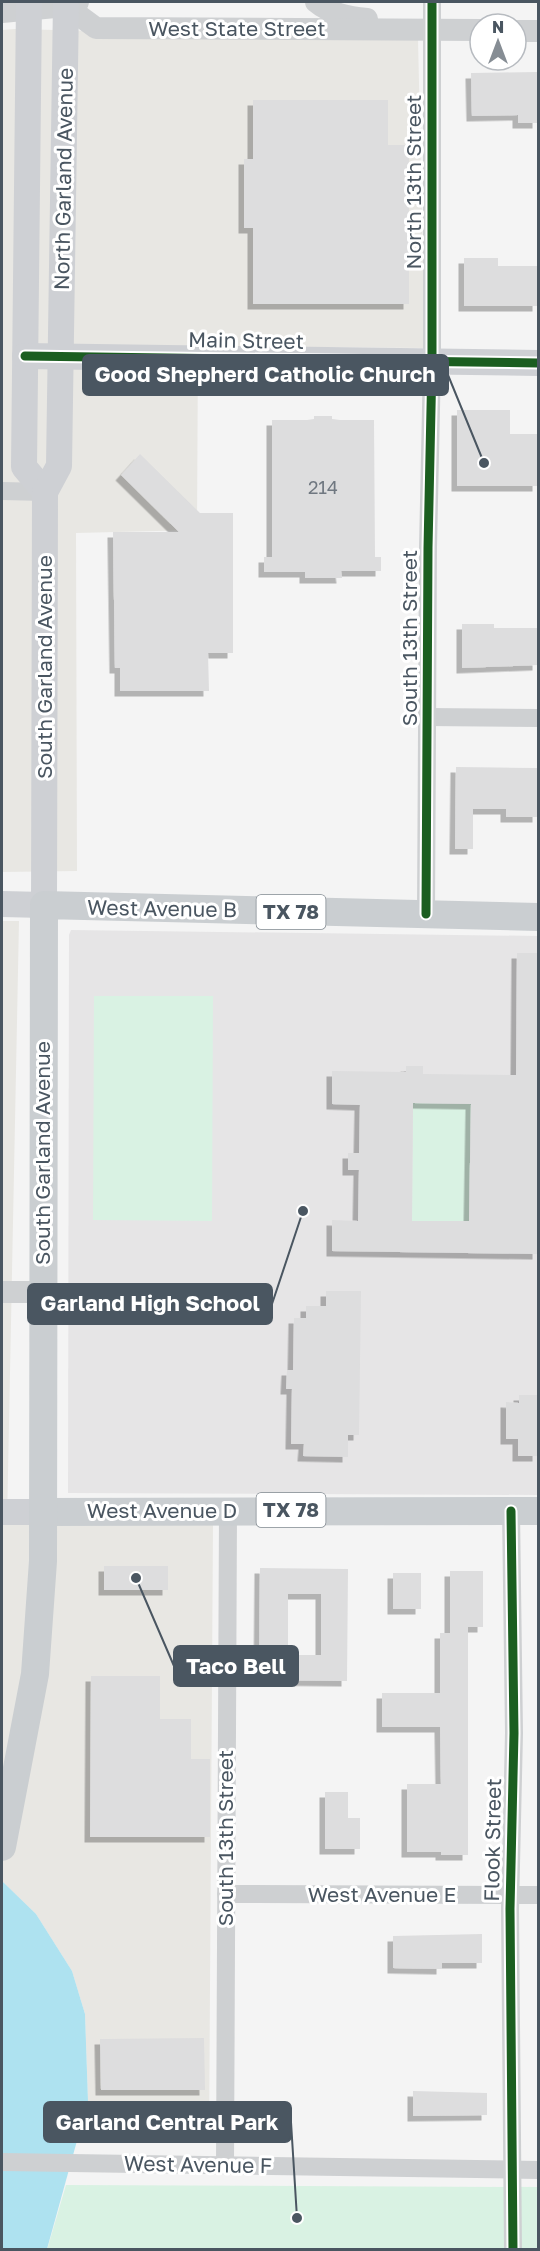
<svg xmlns="http://www.w3.org/2000/svg" width="540" height="2251" viewBox="0 0 540 2251" font-family="'Golos Text',sans-serif">
  <style>
    .commercial { fill: #e8e7e3 }
    .education { fill: #e6e5e6 }
    .green { fill: #d9f2e3 }
    .water { fill: #aee2f0 }
    .building { fill: #ddddde; fill-rule: evenodd; filter: url(#shadow) }
    .lines { fill: none; stroke-linecap: round; stroke-linejoin: round }
    .minor { stroke: #ced0d2; stroke-width: 18 }
    .tertiary { stroke: #ced0d2; stroke-width: 22 }
    .secondary { stroke: #ced0d4; stroke-width: 26 }
    .primary { stroke: #caced1; stroke-width: 28 }
    .cycleway-casing { stroke: #fff; stroke-width: 13 }
    .cycleway { stroke: #1b5e20; stroke-width: 9 }
    .labels { text-anchor: middle; stroke-width: 6; stroke-linejoin: round; paint-order: stroke }
    .number-label { font-size: 18px; fill: #707881 }
    .shield { fill: #fff; stroke: #808990; stroke-width: 1.5 }
    .shield-label { font-size: 20px; font-weight: bold; fill: #4a5661 }
    .street-label { font-size: 21px; fill: #4a5661; stroke: #fff }
    .leader { fill: none; stroke: #4a5661; stroke-width: 2 }
    .callout-dot { fill: #4a5661; stroke: #fff; stroke-width: 2 }
    .callout { fill: #4a5661; stroke: #4a5661; stroke-width: 2 }
    .callout-label { font-size: 22px; text-anchor: middle; font-weight: bold; fill: #fff }
  </style>
  <defs>
    <filter id="shadow"><feDropShadow dx="-5.5" dy="5.5" stdDeviation="0" flood-color="#0004"/></filter>
  </defs>
  <rect width="100%" height="100%" fill="#f4f4f4"/>
  <g class="commercial">
    <polygon points="15,29 418,39 425,348 198,346 197,530 76,533 77,871 2,872 2,30"/>
    <polygon points="2,921 19,921 7,1524 213,1523 209,2143 81,2140 88,2101 85,2014 72,1971 36,1914 2,1881"/>
  </g>
  <polygon class="education" points="71,930 538,936 538,1495 68,1493 69,935"/>
  <g class="green">
    <polygon points="94,996 213,996 212,1221 93,1220"/>
    <polygon points="413,1103 471,1104 469,1221 412,1221"/>
    <polygon points="66,2185 538,2187 538,2249 47,2250"/>
  </g>
  <polygon class="water" points="2,1881 36,1914 72,1971 85,2014 88,2101 47,2249 2,2249"/>
  <g class="building">
    <polygon points="538,72 538,123 518,123 518,115 472,116 471,73"/>
    <polygon points="253,100 388,100 388,145 409,145 409,304 253,304 253,228 244,228 244,159 253,159"/>
    <polygon points="464,258 498,258 498,266 538,266 538,306 464,306"/>
    <polygon points="457,410 510,410 510,434 538,434 538,486 457,486"/>
    <polygon points="314,416 332,416 332,419 340,420 374,420 375,557 381,557 381,571 341,571 342,578 305,578 305,572 264,572 264,557 272,557 272,420 307,420 314,419"/>
    <polygon points="140,454 200,513 233,513 233,653 208,653 209,691 120,691 120,668 115,668 113,532 179,532 121,475"/>
    <polygon points="462,624 494,624 494,628 538,628 538,665 462,668"/>
    <polygon points="456,767 538,768 538,817 506,817 506,809 473,809 473,849 455,849"/>
    <path d="M517,953H538V1254L332,1251V1220L358,1221L359,1170H348V1153H359L360,1105L332,1104V1071L406,1072V1066H423V1074L516,1075ZM413,1103L471,1104L469,1221H412Z"/>
    <polygon points="326,1291 361,1291 359,1435 348,1435 348,1457 303,1456 304,1444 291,1444 292,1389 286,1389 287,1370 293,1370 294,1318 306,1318 306,1306 326,1306"/>
    <polygon points="519,1395 538,1395 538,1456 518,1456 518,1439 506,1439 506,1402 519,1403"/>
    <rect x="104" y="1566" width="64" height="24"/>
    <path d="M260,1568L348,1569L347,1681L259,1680ZM288,1594H321V1655H288Z"/>
    <polygon points="450,1571 483,1571 483,1627 468,1627 468,1855 441,1855 441,1852 407,1852 407,1784 441,1784 440,1727 382,1727 382,1693 440,1693 440,1633 450,1633"/>
    <rect x="393" y="1573" width="28" height="36"/>
    <polygon points="91,1676 160,1676 160,1719 191,1719 191,1759 210,1759 210,1837 90,1837"/>
    <polygon points="325,1792 348,1792 348,1818 360,1818 360,1849 325,1849"/>
    <polygon points="482,1934 482,1963 442,1963 442,1969 393,1968 393,1936"/>
    <polygon points="204,2038 205,2090 101,2090 100,2039"/>
    <polygon points="413,2091 487,2093 487,2115 413,2116"/>
  </g>
  <g class="lines">
    <g class="minor">
      <polyline points="2,491 45,492"/>
      <polyline points="427,717 538,718"/>
      <polyline points="426,914 428,548 432,362 432,2"/>
      <polyline points="511,1511 514,1733 510,1909 513,2250"/>
      <polyline points="226,1894 538,1895"/>
      <polyline points="2,2162 538,2170"/>
      <polyline points="225,2165 228,1511"/>
    </g>
    <g class="tertiary">
      <path d="M316,2C330,14 350,17 367,19"/>
      <polyline points="66,6 96,28 480,30"/>
      <polyline points="2,12 66,6 78,2"/>
      <polyline points="516,31 538,31"/>
      <polyline points="2,1292 42,1292"/>
    </g>
    <g class="secondary">
      <polyline points="29,2 24,467 45,492"/>
      <polyline points="25,356 538,363"/>
      <polyline points="2,904 44,905 45,492 59,466 66,2"/>
      <polyline points="2,1512 43,1512"/>
    </g>
    <g class="primary">
      <polyline points="43,1512 538,1511"/>
      <polyline points="2,1847 35,1674 43,1561 44,905 538,917"/>
    </g>
    <defs>
      <g id="cycleway">
        <polyline points="25,356 538,363"/>
        <polyline points="426,914 428,548 432,362 432,2"/>
        <polyline points="511,1511 514,1733 510,1909 513,2250"/>
      </g>
    </defs>
    <use href="#cycleway" class="cycleway-casing"/>
    <use href="#cycleway" class="cycleway"/>
  </g>
  <g class="labels">
    <g class="number-label">
      <text x="323" y="494">214</text>
    </g>
    <g class="shield">
      <rect x="256.5" y="895" width="69" height="34" rx="4.5"/>
      <rect x="256.5" y="1493" width="69" height="34" rx="4.5"/>
    </g>
    <g class="shield-label">
      <text x="291" y="919">TX 78</text>
      <text x="291" y="1517">TX 78</text>
    </g>
    <g class="street-label">
      <text x="237" y="36">West State Street</text>
      <text transform="translate(64 179) rotate(-89)" y="7">North Garland Avenue</text>
      <text transform="translate(414 182) rotate(-90)" y="7">North 13th Street</text>
      <text transform="translate(246 341) rotate(1)" y="7">Main Street</text>
      <text transform="translate(410 638) rotate(-90)" y="7">South 13th Street</text>
      <text transform="translate(45 667) rotate(-90)" y="7">South Garland Avenue</text>
      <text transform="translate(162 909) rotate(1)" y="7">West Avenue B</text>
      <text transform="translate(43 1153) rotate(-90)" y="7">South Garland Avenue</text>
      <text x="162" y="1518">West Avenue D</text>
      <text transform="translate(226 1838) rotate(-90)" y="7">South 13th Street</text>
      <text transform="translate(493 1840) rotate(-89)" y="7">Flook Street</text>
      <text x="382" y="1902">West Avenue E</text>
      <text transform="translate(198 2165) rotate(1)" y="7">West Avenue F</text>
    </g>
  </g>
  <path class="leader" d="M484 463L448 375M303 1211L272 1304M136 1578L174 1666M297 2218L291 2122"/>
  <g class="callout-dot">
    <circle cx="484" cy="463" r="6"/>
    <circle cx="303" cy="1211" r="6"/>
    <circle cx="136" cy="1578" r="6"/>
    <circle cx="297" cy="2218" r="6"/>
  </g>
  <g class="callout">
    <rect x="83" y="355" width="365" height="40" rx="6"/>
    <rect x="28" y="1284" width="244" height="40" rx="6"/>
    <rect x="174" y="1646" width="124" height="40" rx="6"/>
    <rect x="44" y="2102" width="247" height="40" rx="6"/>
  </g>
  <g class="callout-label">
    <text x="265" y="382">Good Shepherd Catholic Church</text>
    <text x="150" y="1311">Garland High School</text>
    <text x="236" y="1674">Taco Bell</text>
    <text x="167" y="2130">Garland Central Park</text>
  </g>
  <rect width="540" height="2251" fill="none" stroke="#4a5661" stroke-width="6"/>
  <g transform="translate(498 42)"><circle r="28" fill="#ffffff" stroke="#b7bbc0" stroke-width="1.5"/>
  <path d="M0-4.5L10 22L0 15L-10 22Z" fill="#868d94"/>
  <text y="-9" font-size="16" font-weight="bold" text-anchor="middle" fill="#4a5661">N</text>
  </g>
</svg>
